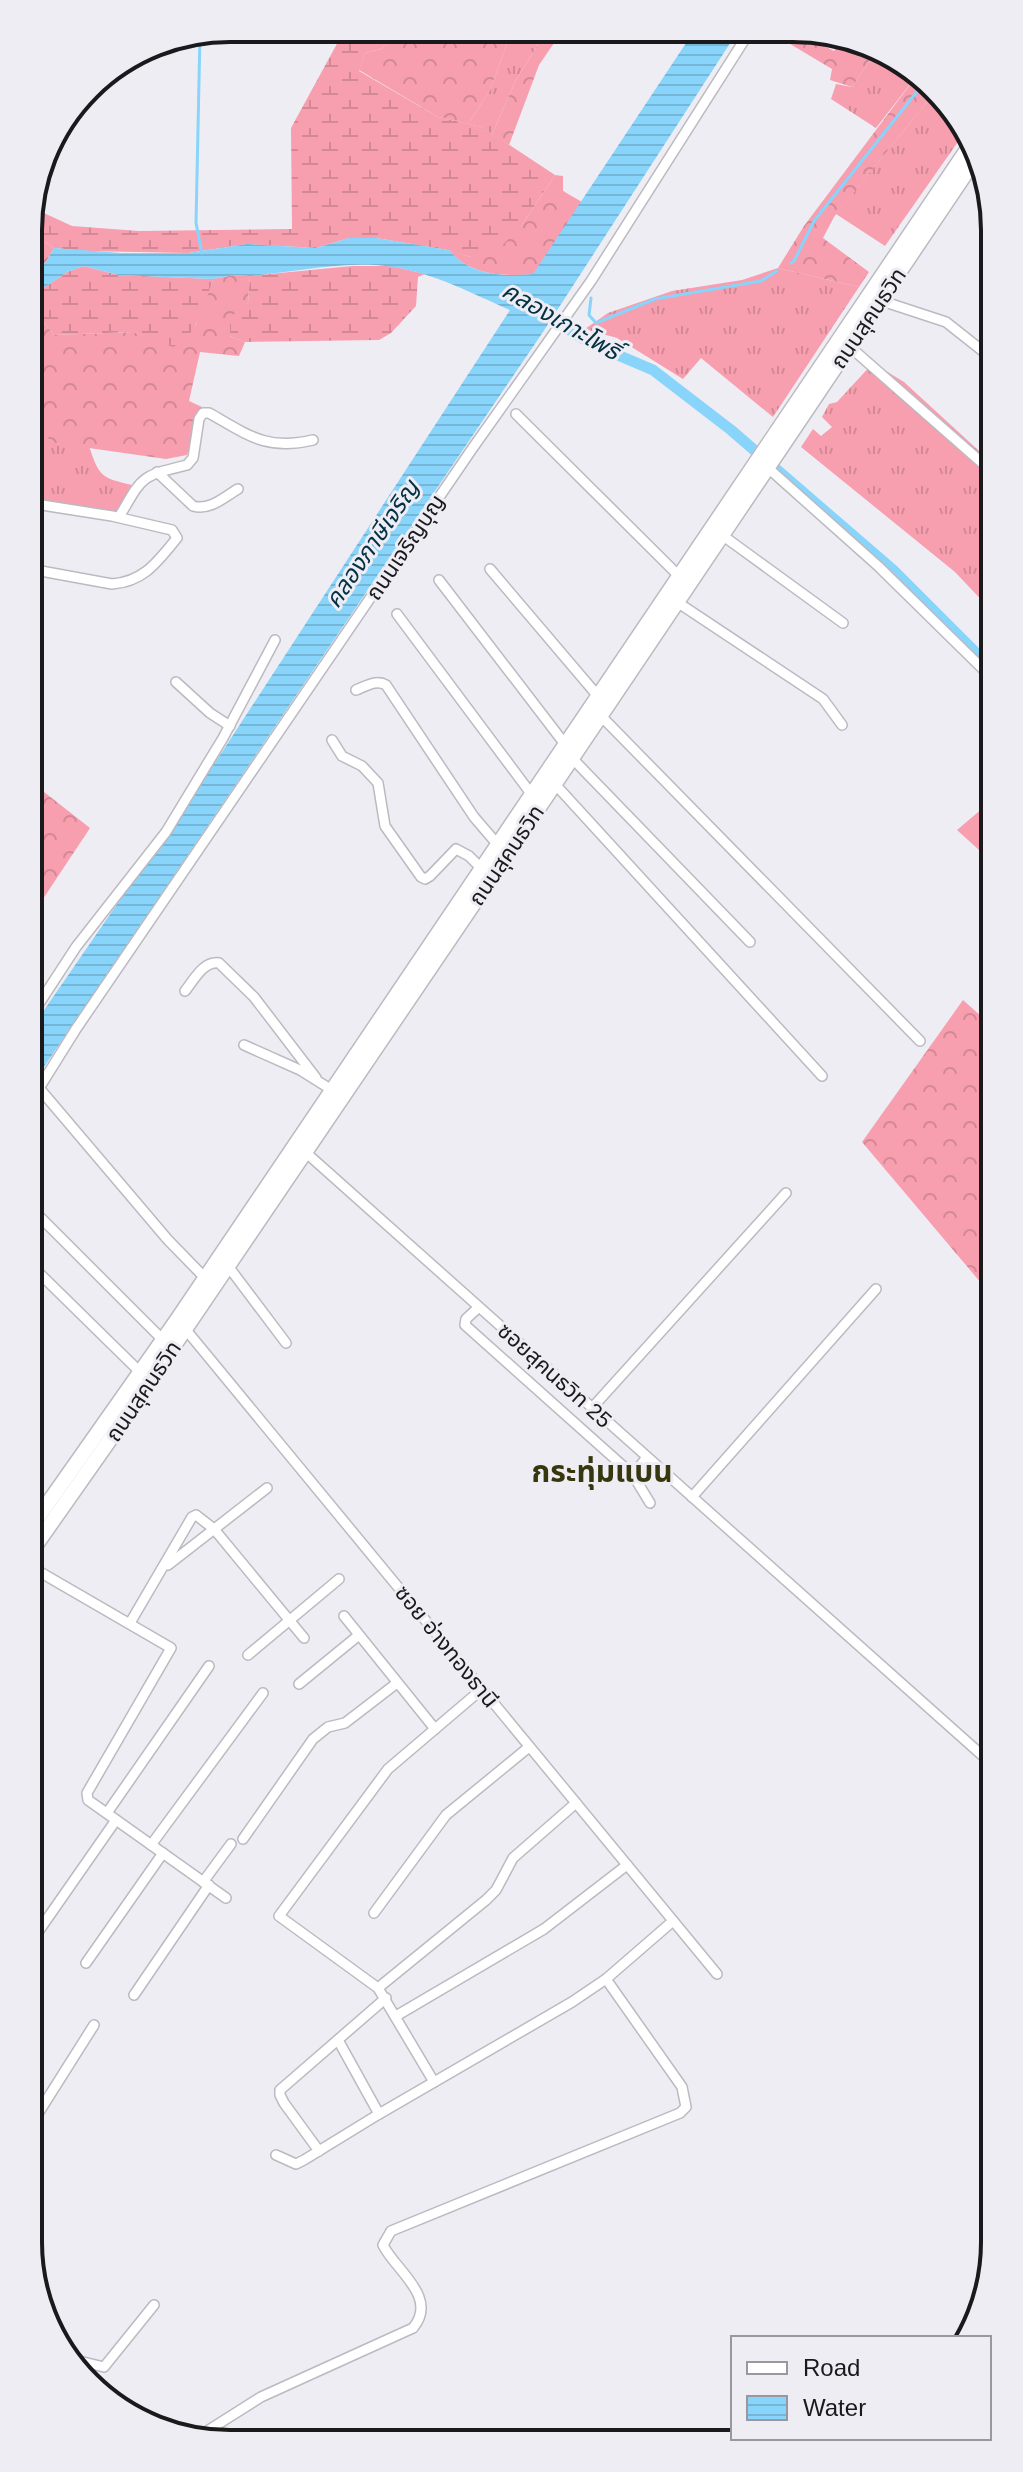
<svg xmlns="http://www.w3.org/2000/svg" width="1023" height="2472" viewBox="0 0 1023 2472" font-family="Helvetica,'Noto Sans Thai',sans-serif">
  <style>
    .grass { fill: url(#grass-tufts) }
    .forest { fill: url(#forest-crowns) }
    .wetland { fill: url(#wetland-marsh) }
    .water { fill: url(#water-rules) }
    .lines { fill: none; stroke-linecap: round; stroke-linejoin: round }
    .stream { stroke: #88d4fa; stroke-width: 3 }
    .canal { stroke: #88d4fa; stroke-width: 11 }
    .minor-casing { stroke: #bcbac1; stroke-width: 12 }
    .secondary-casing { stroke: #bcbac1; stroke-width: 17 }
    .minor { stroke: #fff; stroke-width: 9 }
    .secondary { stroke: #fff; stroke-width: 14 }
    .labels { text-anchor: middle; stroke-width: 6; stroke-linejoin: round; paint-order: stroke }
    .street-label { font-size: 22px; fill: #1a191c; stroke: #efedf4 }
    .water-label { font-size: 24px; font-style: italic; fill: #023144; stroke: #efedf4 }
    .district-label { font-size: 30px; font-weight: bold; fill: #36370e; stroke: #efedf4 }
    .rim { fill: none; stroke: #1a191c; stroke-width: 4 }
  </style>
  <defs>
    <pattern id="grass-tufts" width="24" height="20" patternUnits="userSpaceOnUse" patternTransform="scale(2)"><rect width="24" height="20" fill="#f79eaf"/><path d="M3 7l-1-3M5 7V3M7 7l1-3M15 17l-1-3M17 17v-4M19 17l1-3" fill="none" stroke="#d38896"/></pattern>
    <pattern id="forest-crowns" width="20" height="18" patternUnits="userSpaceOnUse" patternTransform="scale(2)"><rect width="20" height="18" fill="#f79eaf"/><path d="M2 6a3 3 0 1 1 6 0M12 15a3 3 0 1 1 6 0" fill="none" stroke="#d38896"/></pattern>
    <pattern id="wetland-marsh" width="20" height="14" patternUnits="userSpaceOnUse" patternTransform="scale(2)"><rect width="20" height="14" fill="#f79eaf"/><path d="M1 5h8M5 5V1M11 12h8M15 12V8" fill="none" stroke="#d38896"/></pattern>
    <pattern id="water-rules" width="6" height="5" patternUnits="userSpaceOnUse" patternTransform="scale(2)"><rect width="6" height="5" fill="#88d4fa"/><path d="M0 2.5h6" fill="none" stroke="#75b5d6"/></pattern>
  </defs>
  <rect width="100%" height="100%" fill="#efedf4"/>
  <g class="grass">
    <polygon points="512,30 547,30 516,80 492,134 482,127 468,124 490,90"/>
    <polygon points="875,53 918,74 876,128 831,99 836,84 852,87"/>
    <polygon points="935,92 962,136 885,246 836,214"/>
    <polygon points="778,268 859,287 773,417 701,358 683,379 617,338 585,329 608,313 672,291 742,280"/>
    <polygon points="873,363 904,382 989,460 990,609 955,572 801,447 813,429 821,436 832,427 822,417 829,404 837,402"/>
    <path d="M31,423L54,443L89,446C99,476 101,478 132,485L120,523L29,507Z"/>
    <polygon points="990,802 990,860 957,830"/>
  </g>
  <g class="forest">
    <polygon points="404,29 512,30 490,90 468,124 438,117 359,70 365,53 381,49"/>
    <polygon points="547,30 563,30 539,65 509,145 492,134 516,80"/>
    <polygon points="777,31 798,32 834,51 843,37 875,53 852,87 830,80 832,69 775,35"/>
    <polygon points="918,74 927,78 935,92 834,217 823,238 869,272 859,287 778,268 804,226"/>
    <path d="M555,175L563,176V191L582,202L534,274C503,277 469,275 449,250L470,257L521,226Z"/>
    <polygon points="29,231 54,248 46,262 29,271"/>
    <polygon points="234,275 250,276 248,303 230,336 245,342 239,356 200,352 189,401 202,407 187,455 166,459 54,443 29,423 29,303 54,335 133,332 173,346 196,325 213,279"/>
    <polygon points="30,781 90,828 31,917"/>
    <polygon points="963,1000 991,1025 992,1296 862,1142"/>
  </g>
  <g class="wetland">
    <polygon points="345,29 404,29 381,49 365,53 359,71 438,117 482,127 555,175 521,226 497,251 470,257 448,250 376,238 349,238 316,248 247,244 188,253 84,251 54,248 29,231 31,207 72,226 139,231 292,229 291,128"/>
    <path d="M84,266L118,275L213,279C204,305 199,334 173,347L133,332L54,335L29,303V298L67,272Z"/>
    <polygon points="352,266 392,266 425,274 418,277 416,306 391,333 379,340 245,342 230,336 230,317 248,303 250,276"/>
  </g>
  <path class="water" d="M694,31H738L543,332L31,1086V1029L222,752L510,310C473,294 434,273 393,267C348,260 296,272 250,276L234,275L213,279L118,275L84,266L67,272L29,298V271L46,262L54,248L121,253H188L247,244L316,248L349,238H376L449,250C469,275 503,277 533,274Z"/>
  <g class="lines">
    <g class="stream">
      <polyline points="200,34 196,223 202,253"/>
      <polyline points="791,263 794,261 814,221 927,79"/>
      <polyline points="591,298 589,315 596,323 655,299 761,281 777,271"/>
    </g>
    <polyline class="canal" points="541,312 592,344 653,370 731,430 893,570 990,667"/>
    <defs>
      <g id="minor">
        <polyline points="879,300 946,322 989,356"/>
        <polyline points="849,346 989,469"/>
        <polyline points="516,414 679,576"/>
        <polyline points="767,467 878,566 990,676"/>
        <path d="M157,472L193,506C210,511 224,497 238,489"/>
        <path d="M29,503L112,516L172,530L177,538C158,561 144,582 112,584L30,569"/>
        <path d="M119,517C144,475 139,477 187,465L193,458L199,419L203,413H209C248,435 266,451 313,440"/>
        <polyline points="722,535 843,623"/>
        <polyline points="490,569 597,695"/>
        <polyline points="439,580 564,743"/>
        <polyline points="677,602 823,699 842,725"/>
        <polyline points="397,614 532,795"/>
        <polyline points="176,682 210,713 230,726"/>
        <path d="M356,690C366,686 377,679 386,685L474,817L498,845"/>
        <polyline points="600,715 920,1041"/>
        <polyline points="332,740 342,756 362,766 378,783 385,826 421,877 425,879 430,876 456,849 469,856 482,869"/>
        <polyline points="569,755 750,942"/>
        <polyline points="554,783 822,1076"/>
        <path d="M185,991C194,980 203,961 219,963L254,997L316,1078"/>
        <polyline points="31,1016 76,947 166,832 223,738 275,640"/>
        <polyline points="244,1045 300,1070 332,1090"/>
        <polyline points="39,1088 168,1240 208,1281"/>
        <polyline points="31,1101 76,1029 472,449 591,281 750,31"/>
        <polyline points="303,1150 993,1765"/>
        <polyline points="31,1208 163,1340"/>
        <polyline points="32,1266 141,1373"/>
        <polyline points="228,1266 286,1343"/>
        <polyline points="479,1307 466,1319 465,1325 633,1475"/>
        <polyline points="182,1325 717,1974"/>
        <polyline points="592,1408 786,1193"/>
        <polyline points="647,1457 633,1475 650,1503"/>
        <polyline points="692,1497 876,1289"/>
        <polyline points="168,1565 267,1488"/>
        <polyline points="33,1568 171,1648 87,1793 88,1800 226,1898"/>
        <polyline points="344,1616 435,1729"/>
        <polyline points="130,1623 192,1517 196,1515 214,1529 304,1638"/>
        <polyline points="248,1655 339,1579"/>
        <polyline points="299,1684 359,1635"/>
        <polyline points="107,1813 209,1666"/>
        <polyline points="243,1839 313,1739 328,1727 345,1723 397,1683"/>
        <polyline points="151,1845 263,1693"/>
        <polyline points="203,1882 231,1844"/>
        <polyline points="374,1913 446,1815 529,1747"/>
        <polyline points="38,1932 116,1820"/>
        <polyline points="86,1963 163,1853"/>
        <polyline points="378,1988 486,1900 496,1890 513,1858 576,1803"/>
        <polyline points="134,1995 209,1885"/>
        <polyline points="396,2016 544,1929 627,1865"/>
        <polyline points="338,2040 379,2114"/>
        <polyline points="434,2082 378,1988 279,1916 388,1769 482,1689"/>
        <polyline points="34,2120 94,2025"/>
        <polyline points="319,2151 284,2103 280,2095 280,2090 386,1998"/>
        <polyline points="276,2155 296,2164 304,2160 379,2114 572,2002 606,1979 673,1921"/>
        <polyline points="75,2360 104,2367 154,2305"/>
        <path d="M193,2440L261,2397L413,2328C439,2297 395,2270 383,2245L391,2231L680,2113L686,2107L682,2087L606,1979"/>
      </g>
      <g id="secondary">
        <polyline points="32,1526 177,1320 969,147"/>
        <polyline points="33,1549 118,1428 525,828 976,158"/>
      </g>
    </defs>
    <use href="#minor" class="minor-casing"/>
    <use href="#secondary" class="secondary-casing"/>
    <use href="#minor" class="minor"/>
    <use href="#secondary" class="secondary"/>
  </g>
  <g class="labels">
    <g class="street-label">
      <text transform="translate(868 318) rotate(-56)" y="8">ถนนสุคนธวิท</text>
      <text transform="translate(405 547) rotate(-56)" y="8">ถนนเจริญบุญ</text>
      <text transform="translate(506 855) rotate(-56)" y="8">ถนนสุคนธวิท</text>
      <text transform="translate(555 1375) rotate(42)" y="8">ซอยสุคนธวิท 25</text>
      <text transform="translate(143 1391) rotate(-56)" y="8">ถนนสุคนธวิท</text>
      <text transform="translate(447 1646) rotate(51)" y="8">ซอย อ่างทองธานี</text>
    </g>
    <g class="water-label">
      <text transform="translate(561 321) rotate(30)" y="8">คลองเกาะโพธิ์</text>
      <text transform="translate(372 544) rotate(-56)" y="8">คลองภาษีเจริญ</text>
    </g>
    <g class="district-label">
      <text x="602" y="1482">กระทุ่มแบน</text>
    </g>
  </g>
  <path d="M0 0H1023V2472H0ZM230 42H793A188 188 0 0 1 981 230V2242A188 188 0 0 1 793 2430H230A188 188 0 0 1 42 2242V230A188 188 0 0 1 230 42Z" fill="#efedf4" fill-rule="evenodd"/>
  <path class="rim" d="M230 42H793A188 188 0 0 1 981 230V2242A188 188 0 0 1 793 2430H230A188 188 0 0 1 42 2242V230A188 188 0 0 1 230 42Z"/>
  <rect x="731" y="2336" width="260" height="104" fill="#efedf4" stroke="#9a989e" stroke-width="2"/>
  <rect x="747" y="2362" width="40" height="12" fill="#ffffff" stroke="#9a989e" stroke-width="2"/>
  <text x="803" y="2376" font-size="24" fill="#1a191c">Road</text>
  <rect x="747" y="2396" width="40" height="24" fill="url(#water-rules)" stroke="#9a989e" stroke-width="2"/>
  <text x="803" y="2416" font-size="24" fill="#1a191c">Water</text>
</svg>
